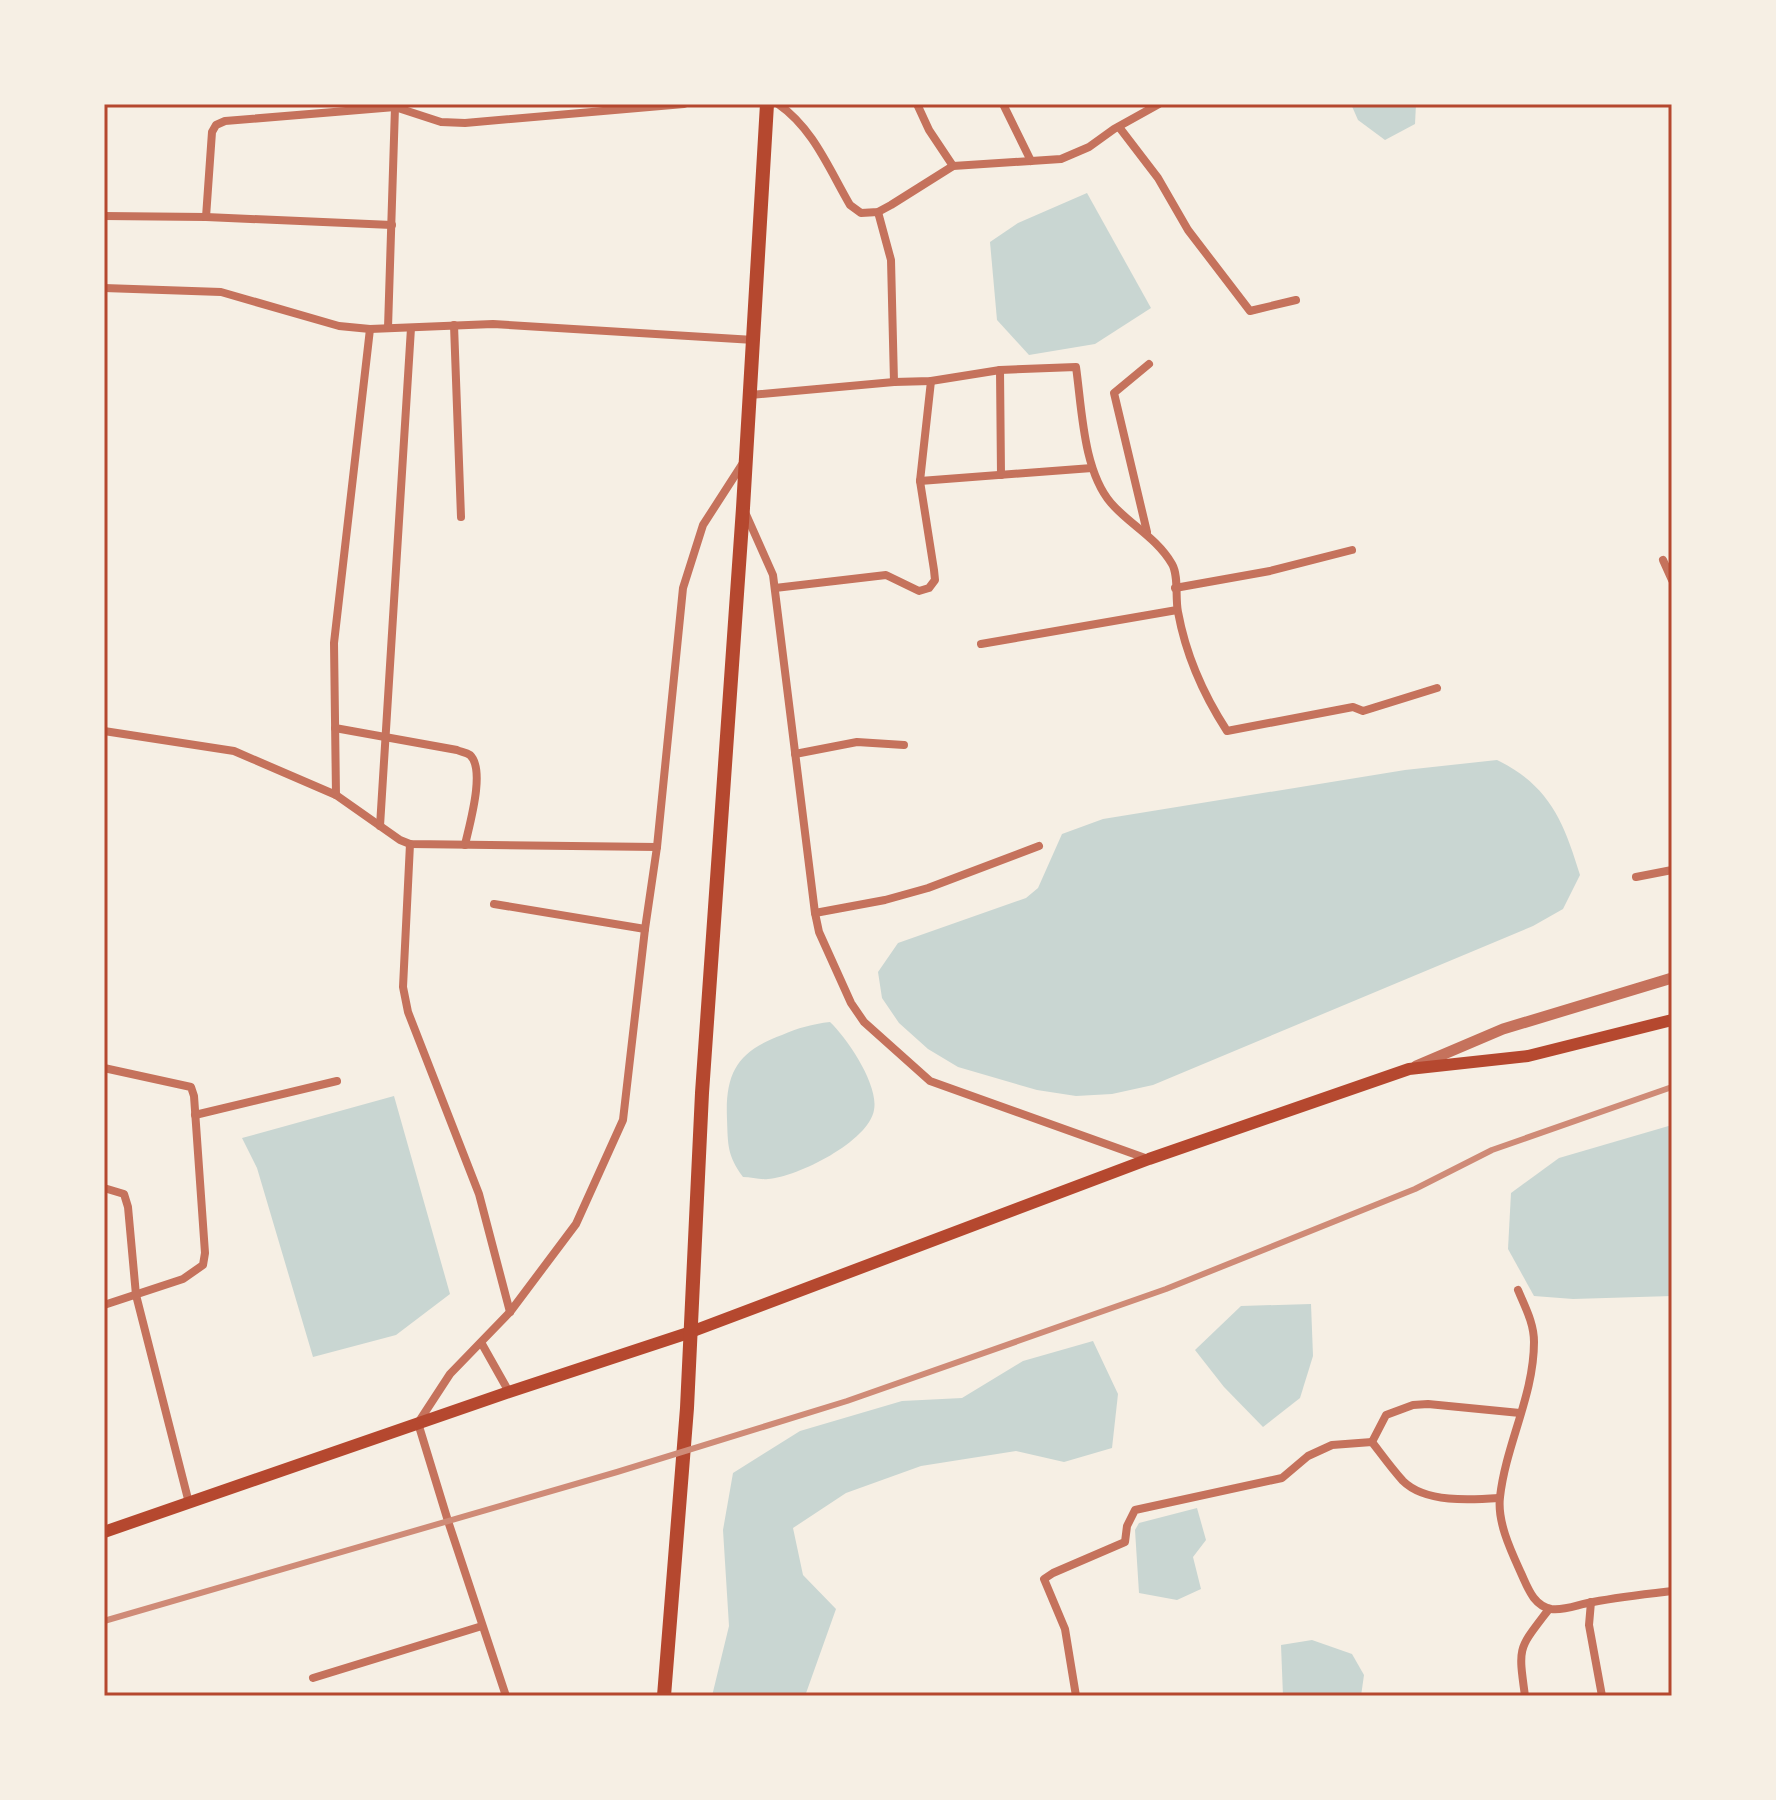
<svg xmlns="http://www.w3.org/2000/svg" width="1776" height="1800" viewBox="0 0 1776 1800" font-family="Karla,sans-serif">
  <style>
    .water { fill: #c9d6d2 }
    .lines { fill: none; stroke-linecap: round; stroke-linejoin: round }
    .minor { stroke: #c5725c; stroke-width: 8 }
    .tertiary { stroke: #c5725c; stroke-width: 11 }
    .secondary { stroke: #b5482f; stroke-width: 12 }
    .primary { stroke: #b5482f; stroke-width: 14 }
    .rail { stroke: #cf8b77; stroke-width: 6 }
    .neatline { fill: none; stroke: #b5482f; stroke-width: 3 }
  </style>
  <rect width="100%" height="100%" fill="#f6efe4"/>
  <g class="water">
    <polygon points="1351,104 1416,104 1415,124 1385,140 1358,120"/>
    <polygon points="1087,193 1151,308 1095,344 1029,355 997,320 990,242 1018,223"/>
    <path d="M1497,760C1549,785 1564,822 1580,875L1563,909L1533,926L1153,1085L1112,1094L1076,1096L1037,1090L958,1067L928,1049L899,1023L882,998L878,972L898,943L1026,898L1038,888L1062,834L1103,819L1405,770Z"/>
    <path d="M830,1022C847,1038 879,1085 874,1110C869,1141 798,1177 768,1179C760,1180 751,1177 743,1177C727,1155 728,1145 727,1119C725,1072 738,1051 782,1035C798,1028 812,1024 830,1022Z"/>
    <polygon points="394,1096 450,1294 396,1335 313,1357 257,1168 242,1138"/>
    <polygon points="1672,1125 1672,1296 1573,1299 1534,1296 1508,1249 1511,1193 1559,1158"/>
    <polygon points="1311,1304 1313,1356 1300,1398 1263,1427 1224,1387 1195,1350 1241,1306"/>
    <polygon points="1093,1341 1118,1394 1112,1448 1064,1462 1016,1451 921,1466 846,1493 793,1528 803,1575 836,1609 805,1696 712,1696 729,1626 723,1530 733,1473 800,1431 902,1401 962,1398 1023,1361"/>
    <polygon points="1197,1508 1206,1540 1193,1557 1201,1589 1177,1600 1139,1593 1135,1530 1139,1523"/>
    <polygon points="1312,1640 1352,1654 1364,1675 1361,1696 1283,1696 1281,1645"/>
  </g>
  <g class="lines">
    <g class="minor">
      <path d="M778,104C813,128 829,169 850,205L861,213L878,212L891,205L953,166L1061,159L1089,147L1114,129L1159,104"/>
      <polyline points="917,104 929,130 953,166"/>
      <polyline points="1003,104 1031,161"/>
      <polyline points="1119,127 1158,178 1188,230 1250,311 1296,300"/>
      <polyline points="878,212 891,260 894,382"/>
      <polyline points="104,216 206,217 392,225"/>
      <polyline points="206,217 212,132 216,125 225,121 395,107 441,122 465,123 684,104"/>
      <polyline points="104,288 221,292 339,326 370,329 493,324 754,340"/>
      <polyline points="454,325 461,517"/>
      <polyline points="388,328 395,107"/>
      <polyline points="1000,370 1001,475"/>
      <path d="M750,395L894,382L931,381L1000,370L1076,367C1082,409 1083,470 1111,503C1130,525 1156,537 1172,564C1179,576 1175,598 1178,612C1186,656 1203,694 1227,731L1353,707L1363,711L1437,688"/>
      <polyline points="920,481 1092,468"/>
      <polyline points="745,512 773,575 815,913 819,932 851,1003 864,1022 930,1081 1148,1159"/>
      <polyline points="1147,532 1114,393 1149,364"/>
      <polyline points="1663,560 1672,580"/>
      <polyline points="775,588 886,575 919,591 929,588 935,580 934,570 920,481 931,381"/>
      <polyline points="1175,588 1270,571 1352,550"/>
      <polyline points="981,644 1177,610"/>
      <path d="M335,728L457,750C461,752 466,752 470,755C486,770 469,826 465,845"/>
      <polyline points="104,731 234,751 336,795 400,840 410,844 657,847"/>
      <polyline points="795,754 857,742 904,745"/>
      <polyline points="336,795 334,643 370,329"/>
      <polyline points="380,826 411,328"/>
      <polyline points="410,844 403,987 408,1012 479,1194 510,1312"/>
      <polyline points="1636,877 1672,870"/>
      <polyline points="494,904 645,929"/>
      <polyline points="815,913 885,900 928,888 1039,846"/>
      <polyline points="104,1068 191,1087 194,1096 205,1253 203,1265 183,1279 104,1305"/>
      <polyline points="195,1115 337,1081"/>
      <polyline points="104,1188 124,1194 128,1207 136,1295 189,1503"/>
      <path d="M1518,1290C1525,1307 1534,1323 1534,1342C1534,1395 1506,1444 1500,1497C1497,1522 1511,1551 1521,1573C1528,1588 1533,1605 1551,1609C1565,1611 1579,1604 1593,1602C1619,1597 1646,1594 1672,1591"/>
      <polyline points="482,1344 509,1392"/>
      <polyline points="1372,1442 1386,1415 1413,1405 1428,1404 1520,1413"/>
      <polyline points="1591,1602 1589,1625 1602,1696"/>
      <polyline points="313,1678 482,1626"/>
      <polyline points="506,1696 448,1521 418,1423 450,1374 510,1312 576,1224 623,1120 645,929 657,847 683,588 703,525 743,463"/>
      <path d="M1076,1696L1065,1629L1044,1579L1053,1573L1125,1542L1127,1526L1135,1510L1282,1478L1308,1456L1332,1445L1372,1442C1382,1455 1392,1469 1403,1481C1425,1503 1471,1500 1499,1498"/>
      <path d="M1525,1696C1518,1645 1518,1650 1549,1609"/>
    </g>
    <polyline class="tertiary" points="1416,1066 1503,1029 1672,978"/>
    <polyline class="secondary" points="104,1532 509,1392 688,1333 1149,1159 1409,1069 1528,1056 1672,1020"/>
    <polyline class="primary" points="664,1696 687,1408 702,1093 743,508 767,104"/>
    <polyline class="rail" points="104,1621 617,1472 847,1401 1166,1289 1415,1189 1492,1150 1672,1087"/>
  </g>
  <rect width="1776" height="1800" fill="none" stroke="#f6efe4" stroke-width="212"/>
  <rect x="106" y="106" width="1564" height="1588" class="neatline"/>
</svg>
